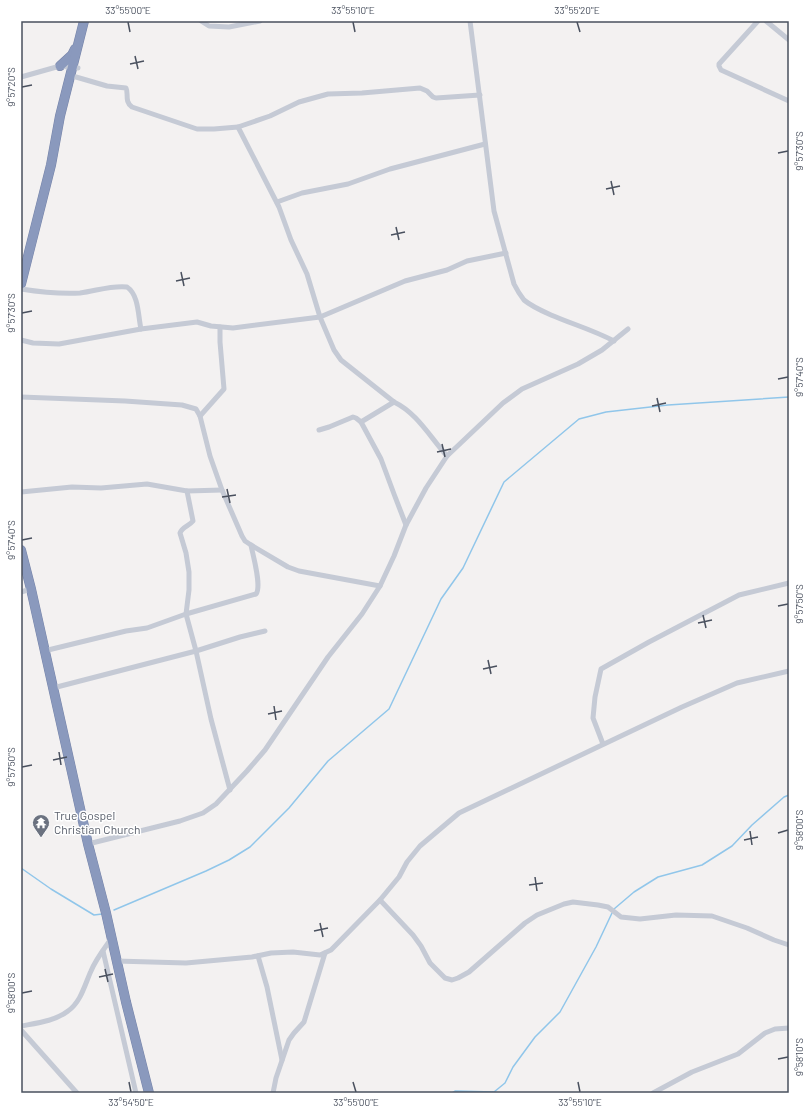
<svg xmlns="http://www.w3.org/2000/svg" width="810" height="1114" viewBox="0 0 810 1114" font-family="Barlow,sans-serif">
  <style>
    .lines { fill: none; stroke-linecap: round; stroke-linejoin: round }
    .stream { stroke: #90c6ea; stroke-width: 1.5 }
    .highway-casing { stroke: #7684a9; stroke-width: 10 }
    .street { stroke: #c5cad5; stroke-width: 5 }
    .highway { stroke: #8a99bd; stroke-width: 9 }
    .ticks { fill: none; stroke: #49505e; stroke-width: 1.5 }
    .labels { text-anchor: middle; stroke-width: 3; stroke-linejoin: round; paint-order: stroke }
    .worship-label { font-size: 12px; fill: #5b616d; stroke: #fff; text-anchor: start }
    .neatline { fill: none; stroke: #49505e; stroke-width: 1.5 }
    .ticks-label { font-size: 10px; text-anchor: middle; fill: #49505e }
  </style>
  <rect width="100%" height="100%" fill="#f3f1f1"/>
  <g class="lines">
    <g class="stream">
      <polyline points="21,868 51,889 94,915 102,914"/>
      <polyline points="614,909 634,892 658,877 702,865 732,846 752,825 784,797 789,795"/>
      <polyline points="114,910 206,871 229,860 250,847 289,808 328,761 389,709 441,599 463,568 504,482 579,419 606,412 668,405 789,397"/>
      <polyline points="452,1093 455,1091 494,1092 505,1083 513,1067 535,1037 560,1012 596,947 612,913"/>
    </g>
    <defs>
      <g id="highway">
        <polyline points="60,66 72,55 75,49"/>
        <polyline points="21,284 51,165 60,116 84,21"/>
        <polyline points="21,550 31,589 88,844 106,913 126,1002 149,1093"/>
      </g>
    </defs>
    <use href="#highway" class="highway-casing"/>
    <g class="street">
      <polyline points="201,21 209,26 229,27 260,21"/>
      <path d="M470,21L494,211L514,284C517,290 520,295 524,300C531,306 542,311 551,315C572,324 593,330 614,341"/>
      <polyline points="758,21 719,64 719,66 721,70 789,101"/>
      <polyline points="766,21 789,40"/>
      <polyline points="21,77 60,66 78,68"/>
      <path d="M76,77L107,86L126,88C129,94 124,101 132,107L197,129H214L238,127L279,207L291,240L307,274L320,317L334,350L341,360L394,402C417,413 430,437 447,456L426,488L406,525L394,556L380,586L362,614L328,657L265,750L247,771L216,804L203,813L180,821L88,844"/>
      <polyline points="238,127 270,116 299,102 328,94 362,93 420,88 427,91 433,97 436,98 480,95"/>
      <polyline points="277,202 302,193 348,184 390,169 485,144"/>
      <path d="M21,289C40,292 61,294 80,293C96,291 112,285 127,287C139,295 138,316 141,329L197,322L211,326L233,328L320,317L405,281L447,270L467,261L506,253"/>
      <polyline points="21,340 33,343 59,344 141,329"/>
      <polyline points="21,397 125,401 182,405 196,409 200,416 224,389 220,342 220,327"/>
      <polyline points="394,402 361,422 381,459 394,494 406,525"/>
      <polyline points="200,416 210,456 222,490 242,536 245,541 251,545 288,567 299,571 380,586"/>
      <polyline points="319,430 329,427 353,417 356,418 361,422"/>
      <polyline points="447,456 503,403 522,389 578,364 602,350 628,329"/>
      <path d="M187,491L193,521C189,526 182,527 180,533L186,553L189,572V590L186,614L196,651L211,719L230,790"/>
      <polyline points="21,492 72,487 101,488 147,484 187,491 222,490"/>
      <polyline points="21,592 31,589"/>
      <path d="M44,651L126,631L147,628L186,614L256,594C262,586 253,556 251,545"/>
      <polyline points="53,688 196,651 240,637 265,631"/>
      <polyline points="603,744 593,718 595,697 601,669 649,642 739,595 789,583"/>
      <polyline points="380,900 413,935 421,946 430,963 445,978 452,980 458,978 469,972 525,923 537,915 564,904 573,902 598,905 608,907 621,917 640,919 676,915 712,916 747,928 774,940 789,945"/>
      <polyline points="103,951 136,1093"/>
      <polyline points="258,956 267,987 282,1060"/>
      <polyline points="116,961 186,963 252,957 271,953 293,952 320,955 331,950 380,900 399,877 407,862 420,846 459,813 682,707 737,683 789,671"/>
      <path d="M21,1026C37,1023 55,1021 68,1011C81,1002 85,984 91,971C96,959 104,949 111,939"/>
      <polyline points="21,1030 77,1093"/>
      <polyline points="273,1093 276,1078 289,1040 294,1033 304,1022 325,953"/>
      <polyline points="653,1093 692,1072 738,1054 765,1033 775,1029 789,1028"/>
    </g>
    <use href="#highway" class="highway"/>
  </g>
  <path class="ticks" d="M128,22L130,32M353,22L355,32M577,22L580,32M135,56L138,69M130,64L144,61M22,87L32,85M778,153L788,151M611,181L614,195M606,189L620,186M396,227L399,240M391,235L405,232M181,272L184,286M176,281L190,278M22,313L32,311M778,379L788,377M657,398L660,412M652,406L666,403M442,444L445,457M437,452L451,449M227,489L230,503M222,497L236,495M22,540L32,538M778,606L788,604M703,615L706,628M698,623L712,620M488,660L491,674M483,669L497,666M274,706L276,720M268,714L282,711M59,752L61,765M53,760L67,757M22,767L32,765M750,831L752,845M778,833L788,830M744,840L758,837M535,877L537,891M529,885L543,883M320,923L323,937M314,931L328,928M105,969L108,982M99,977L113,974M22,993L32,991M778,1059L788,1057M129,1082L131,1092M353,1082L356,1092M578,1082L580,1092"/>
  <defs>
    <symbol id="temple-pin" viewBox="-11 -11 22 30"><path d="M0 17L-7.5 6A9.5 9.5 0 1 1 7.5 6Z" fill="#6b7280" stroke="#fff"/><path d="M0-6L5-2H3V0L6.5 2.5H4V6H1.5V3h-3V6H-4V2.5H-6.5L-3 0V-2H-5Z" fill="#fff"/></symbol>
  </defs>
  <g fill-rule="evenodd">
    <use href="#temple-pin" x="31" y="813" width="20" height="27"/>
  </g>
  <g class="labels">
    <g class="worship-label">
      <text x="54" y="820">True Gospel<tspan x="54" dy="14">Christian Church</tspan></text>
    </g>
  </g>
  <rect width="810" height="1114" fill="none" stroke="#ffffff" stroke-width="44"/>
  <rect x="22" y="22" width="766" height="1070" class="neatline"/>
  <g class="ticks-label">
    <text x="128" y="14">33°55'00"E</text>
    <text x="353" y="14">33°55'10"E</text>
    <text x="577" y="14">33°55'20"E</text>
    <text transform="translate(11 87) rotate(-90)" y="4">9°57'20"S</text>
    <text transform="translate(799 151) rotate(-90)" y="4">9°57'30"S</text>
    <text transform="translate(11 313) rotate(-90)" y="4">9°57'30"S</text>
    <text transform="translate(799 377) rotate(-90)" y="4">9°57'40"S</text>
    <text transform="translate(11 540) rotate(-90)" y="4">9°57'40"S</text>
    <text transform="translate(799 604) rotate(-90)" y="4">9°57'50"S</text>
    <text transform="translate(11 767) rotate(-90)" y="4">9°57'50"S</text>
    <text transform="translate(799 830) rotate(-90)" y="4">9°58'00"S</text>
    <text transform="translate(11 993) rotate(-90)" y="4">9°58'00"S</text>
    <text transform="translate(799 1057) rotate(-90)" y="4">9°58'10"S</text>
    <text x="131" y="1106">33°54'50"E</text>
    <text x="356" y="1106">33°55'00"E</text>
    <text x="580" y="1106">33°55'10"E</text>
  </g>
</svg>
